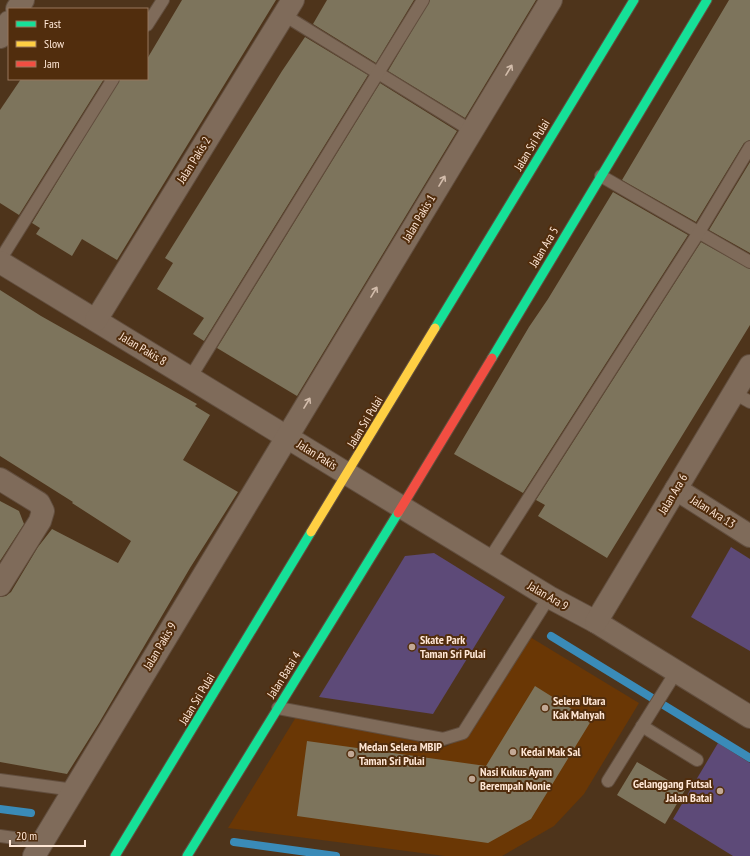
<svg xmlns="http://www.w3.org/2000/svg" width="750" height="856" viewBox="0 0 750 856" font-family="'PT Sans Narrow',sans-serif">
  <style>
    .built { fill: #6a3705 }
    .pitch { fill: #5d4a78 }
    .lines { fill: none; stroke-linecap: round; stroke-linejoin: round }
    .stream { stroke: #3a8bb8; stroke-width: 8 }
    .building { fill: #7d745c }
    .lane-casing { stroke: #624e3e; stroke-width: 14 }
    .street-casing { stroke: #624e3e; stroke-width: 24 }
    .fast-casing { stroke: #624e3e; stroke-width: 11 }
    .slow-casing { stroke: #624e3e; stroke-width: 11 }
    .jam-casing { stroke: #624e3e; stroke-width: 11 }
    .lane { stroke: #7f6b5a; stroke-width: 12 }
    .street { stroke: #7f6b5a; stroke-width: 22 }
    .fast { stroke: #16e098; stroke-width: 9 }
    .slow { stroke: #ffcf43; stroke-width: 9 }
    .jam { stroke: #f24e42; stroke-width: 9 }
    .oneway { stroke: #d2bcab }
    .poi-dot { fill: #c1a895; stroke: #512d0d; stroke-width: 1.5 }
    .labels { text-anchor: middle; stroke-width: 4; stroke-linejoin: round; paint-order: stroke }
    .street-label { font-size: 12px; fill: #ffe7d6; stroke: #512d0d }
    .poi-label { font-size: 12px; font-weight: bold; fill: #ffe7d6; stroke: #512d0d; text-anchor: start }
  </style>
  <rect width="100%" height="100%" fill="#4e341b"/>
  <polygon class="built" points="530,637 639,703 584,794 554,826 502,856 445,856 228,828 296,717 445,747 468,736"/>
  <g class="pitch">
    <polygon points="731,547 750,559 750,651 691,617"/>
    <polygon points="434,553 505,597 433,714 319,697 405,556"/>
    <polygon points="718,743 750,763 750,856 733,856 673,819"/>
  </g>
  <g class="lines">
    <g class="stream">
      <polyline points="551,636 750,758"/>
      <polyline points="0,809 31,813"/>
      <polyline points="234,842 336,856"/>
    </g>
  </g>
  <g class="building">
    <polygon points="182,0 276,0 117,260 82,239 72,256 36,234 40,228 32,223 120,79 147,79 147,59"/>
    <polygon points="327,0 414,0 376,63 313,24"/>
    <polygon points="430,0 536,0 465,118 388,71"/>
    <polygon points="729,0 750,0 750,140 744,143 696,222 622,180"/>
    <polygon points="305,37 368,75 204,341 193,334 204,318 157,289 173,263 165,258 282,71"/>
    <polygon points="21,79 104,79 19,215 0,203 0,110"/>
    <polygon points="380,83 457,131 297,396 217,348"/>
    <polygon points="750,162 750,253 709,230"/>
    <polygon points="613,192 688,235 523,493 454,454 529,327 548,299"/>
    <polygon points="701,242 750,269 750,325 607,558 538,516 545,505 536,500"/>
    <polygon points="0,290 41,316 197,404 195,406 210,415 183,460 238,492 190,568 99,723 67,774 0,762 0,597 6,596 11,592 38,547 52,529 118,563 131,541 72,503 73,502 0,456"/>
    <polygon points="0,501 19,511 24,524 0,561"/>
    <polygon points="535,686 591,721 531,819 488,843 297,816 307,741 486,766"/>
    <polygon points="637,762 685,790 665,824 617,795"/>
  </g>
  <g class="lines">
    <defs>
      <g id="lane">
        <polyline points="284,15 472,131"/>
        <polyline points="147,25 163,0"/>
        <polyline points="601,176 750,262"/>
        <polyline points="0,260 113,79"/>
        <polyline points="190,378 423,0"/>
        <polyline points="734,393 750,402"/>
        <polyline points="489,560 699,232 750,147"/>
        <polyline points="278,708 443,739 463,733 549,597"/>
        <polyline points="642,726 697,760"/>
        <polyline points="0,780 74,790"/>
        <polyline points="608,781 676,672"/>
        <polyline points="0,836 43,842"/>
      </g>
      <g id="street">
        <polyline points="17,9 23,0"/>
        <polyline points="0,37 9,22"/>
        <polyline points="0,262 549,597 596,622 750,717"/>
        <polyline points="96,320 293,0"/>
        <polyline points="0,479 39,503 43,511 40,521 0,585"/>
        <polyline points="676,489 750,536"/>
        <polyline points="596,622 750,366"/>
        <polyline points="34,856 551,0"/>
      </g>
      <g id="fast">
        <polyline points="435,328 634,0"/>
        <polyline points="492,358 707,0"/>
        <polyline points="115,856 311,532"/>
        <polyline points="187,856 398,513"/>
      </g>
      <polyline id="slow" points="311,532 435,328"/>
      <polyline id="jam" points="398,513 492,358"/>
    </defs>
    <use href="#lane" class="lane-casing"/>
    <use href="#street" class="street-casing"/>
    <use href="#fast" class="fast-casing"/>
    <use href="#slow" class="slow-casing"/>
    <use href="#jam" class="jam-casing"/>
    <use href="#lane" class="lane"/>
    <use href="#street" class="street"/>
    <use href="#fast" class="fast"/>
    <use href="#slow" class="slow"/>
    <use href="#jam" class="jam"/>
  </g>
  <defs><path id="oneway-shaft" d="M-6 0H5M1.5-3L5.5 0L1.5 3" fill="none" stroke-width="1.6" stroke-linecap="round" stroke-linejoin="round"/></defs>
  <g class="oneway">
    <use href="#oneway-shaft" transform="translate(509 70) rotate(-59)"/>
    <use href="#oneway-shaft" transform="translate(442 181) rotate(-59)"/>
    <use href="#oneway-shaft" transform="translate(374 292) rotate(-59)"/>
    <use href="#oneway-shaft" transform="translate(307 403) rotate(-59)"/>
  </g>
  <g class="poi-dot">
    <circle cx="412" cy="647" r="4"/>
    <circle cx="545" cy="708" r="4"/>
    <circle cx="513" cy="752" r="4"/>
    <circle cx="351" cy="754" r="4"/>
    <circle cx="472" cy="779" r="4"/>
    <circle cx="720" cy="791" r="4"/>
  </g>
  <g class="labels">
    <g class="street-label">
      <text transform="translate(532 145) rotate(-59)" y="4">Jalan Sri Pulai</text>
      <text transform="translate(194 160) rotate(-58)" y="4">Jalan Pakis 2</text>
      <text transform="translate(419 218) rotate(-59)" y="4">Jalan Pakis 1</text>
      <text transform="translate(544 247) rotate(-59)" y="4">Jalan Ara 5</text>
      <text transform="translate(143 349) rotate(31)" y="4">Jalan Pakis 8</text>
      <text transform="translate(365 422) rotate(-59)" y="4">Jalan Sri Pulai</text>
      <text transform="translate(317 455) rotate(32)" y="4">Jalan Pakis</text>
      <text transform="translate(673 494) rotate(-59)" y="4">Jalan Ara 6</text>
      <text transform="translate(713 512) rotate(32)" y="4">Jalan Ara 13</text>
      <text transform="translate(548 596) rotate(30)" y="4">Jalan Ara 9</text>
      <text transform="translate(160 646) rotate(-59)" y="4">Jalan Pakis 9</text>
      <text transform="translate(284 675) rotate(-58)" y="4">Jalan Batai 4</text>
      <text transform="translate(197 699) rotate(-59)" y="4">Jalan Sri Pulai</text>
    </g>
    <g class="poi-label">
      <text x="420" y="644">Skate Park<tspan x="420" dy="14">Taman Sri Pulai</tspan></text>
      <text x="553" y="705">Selera Utara<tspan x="553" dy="14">Kak Mahyah</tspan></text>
      <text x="359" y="751">Medan Selera MBIP<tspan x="359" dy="14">Taman Sri Pulai</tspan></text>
      <text x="521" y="756">Kedai Mak Sal</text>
      <text x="480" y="776">Nasi Kukus Ayam<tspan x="480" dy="14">Berempah Nonie</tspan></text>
      <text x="712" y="788" text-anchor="end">Gelanggang Futsal<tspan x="712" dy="14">Jalan Batai</tspan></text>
    </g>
  </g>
  <rect x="8" y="8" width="140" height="72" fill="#512d0d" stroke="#97775d"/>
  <rect x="16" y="21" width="20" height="6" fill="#16e098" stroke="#97775d"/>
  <text x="44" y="28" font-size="12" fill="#ffe7d6">Fast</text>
  <rect x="16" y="41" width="20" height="6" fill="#ffcf43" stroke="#97775d"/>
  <text x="44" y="48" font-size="12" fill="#ffe7d6">Slow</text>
  <rect x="16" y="61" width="20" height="6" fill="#f24e42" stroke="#97775d"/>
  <text x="44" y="68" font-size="12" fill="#ffe7d6">Jam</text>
  <path d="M10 840v6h75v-6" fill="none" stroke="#ffe7d6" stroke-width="2"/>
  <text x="16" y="840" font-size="12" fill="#ffe7d6" stroke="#512d0d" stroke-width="3" paint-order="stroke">20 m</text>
</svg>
